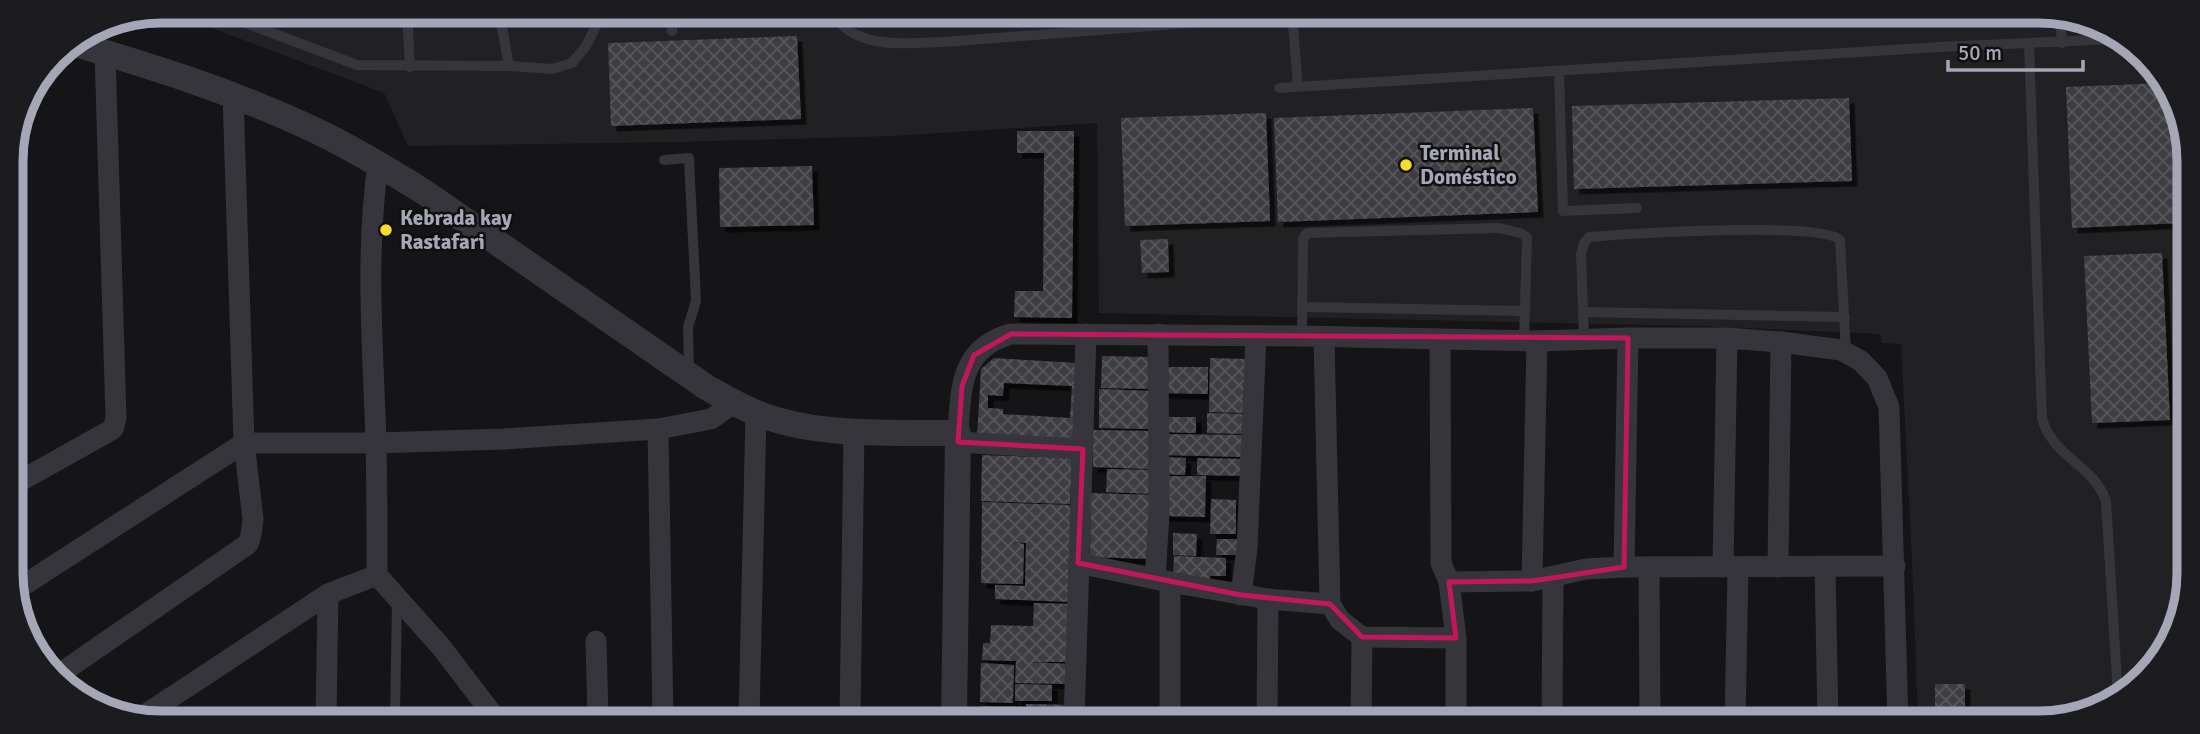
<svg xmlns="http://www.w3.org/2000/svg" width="2200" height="734" viewBox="0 0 2200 734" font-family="Signika,sans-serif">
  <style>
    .built { fill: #212023 }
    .building { fill: url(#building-cross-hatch); fill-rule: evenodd; filter: url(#shadow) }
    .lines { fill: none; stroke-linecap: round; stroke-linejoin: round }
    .service { stroke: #35353b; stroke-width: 10 }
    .minor { stroke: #35353b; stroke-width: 21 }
    .tertiary { stroke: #35353b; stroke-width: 26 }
    .marked { fill: none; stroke: #c2185b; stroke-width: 5; stroke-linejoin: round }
    .poi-dot { fill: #f9db29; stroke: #100f11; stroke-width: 2.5 }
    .labels { text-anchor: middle; stroke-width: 5; stroke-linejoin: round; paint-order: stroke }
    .poi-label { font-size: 21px; font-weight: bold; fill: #a5a7b7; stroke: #100f11; text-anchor: start }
    .rim { fill: none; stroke: #a5a7b7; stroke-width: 9 }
  </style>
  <defs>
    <pattern id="building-cross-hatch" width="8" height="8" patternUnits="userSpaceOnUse" patternTransform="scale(1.75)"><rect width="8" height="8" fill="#3e3e43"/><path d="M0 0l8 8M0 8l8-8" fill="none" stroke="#57575c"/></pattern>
    <filter id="shadow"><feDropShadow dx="5.5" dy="5.5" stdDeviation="0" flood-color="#0009"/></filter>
  </defs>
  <rect width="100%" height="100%" fill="#151416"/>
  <polygon class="built" points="166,11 2079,16 2152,61 2187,132 2184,613 2131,692 2049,723 1918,723 1912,560 1901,344 1882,343 1880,334 1698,326 1099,313 1097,123 893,136 679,142 408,146 384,93"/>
  <g class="building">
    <polygon points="797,36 801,119 611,126 608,43"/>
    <polygon points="2163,83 2187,132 2186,254 2183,254 2181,223 2072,228 2066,87"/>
    <polygon points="1849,98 1852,181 1574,189 1572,106"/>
    <polygon points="1533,108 1538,212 1278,222 1274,118"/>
    <polygon points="1266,113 1270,221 1125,226 1121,118"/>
    <polygon points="1017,131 1074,131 1072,318 1014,317 1015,291 1043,291 1044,153 1017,153"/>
    <polygon points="812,166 814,225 720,227 719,168"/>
    <polygon points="1168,239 1169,272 1142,273 1140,240"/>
    <polygon points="2162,253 2170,420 2092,423 2084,256"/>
    <polygon points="1102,356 1154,357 1154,389 1101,388"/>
    <path d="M994,358L1078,363L1073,442L977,437L981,369ZM1004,383L1072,386L1070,418L1003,414V409L988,408V395L1003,396Z"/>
    <polygon points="1210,358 1248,359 1247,413 1209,412"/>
    <polygon points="1162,367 1208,367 1208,394 1161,393"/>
    <polygon points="1099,389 1152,391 1151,429 1099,428"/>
    <polygon points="1207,413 1247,414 1246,434 1207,433"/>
    <polygon points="1161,417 1196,417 1196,433 1161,432"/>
    <polygon points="1093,430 1152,431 1151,469 1093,467"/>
    <polygon points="1162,434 1248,435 1247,457 1162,455"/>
    <polygon points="982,455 1072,458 1070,504 981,501"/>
    <polygon points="1162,457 1186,458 1185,475 1162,474"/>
    <polygon points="1197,458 1244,459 1244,476 1197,475"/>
    <polygon points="1107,469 1155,470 1154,494 1106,492"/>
    <polygon points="1164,476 1206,476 1205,517 1163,516"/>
    <polygon points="1091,493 1154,495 1149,559 1090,557"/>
    <polygon points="1211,499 1236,500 1236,534 1210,534"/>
    <polygon points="982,502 1070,505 1071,602 995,599 995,585 1025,586 1026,543 1012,542 1024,544 1023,584 981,583"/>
    <polygon points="1173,533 1197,534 1196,556 1173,555"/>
    <polygon points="1217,539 1239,539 1239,555 1216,555"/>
    <polygon points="1174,556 1226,558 1226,576 1210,576 1210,579 1173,579"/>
    <polygon points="1034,603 1071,604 1069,662 1028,662 1071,664 1071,684 1015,683 1016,661 982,660 983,643 990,643 991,625 1033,626"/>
    <polygon points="981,663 1014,665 1013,703 980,702"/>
    <polygon points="1015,684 1052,685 1052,701 1015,701"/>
    <rect x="1935" y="684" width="30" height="39"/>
    <polygon points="1026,704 1070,705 1070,721 1026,721"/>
    <polygon points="981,706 1024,707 1024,721 981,720"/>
  </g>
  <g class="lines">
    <g class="service">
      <polyline points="214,11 357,65 509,66 552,69 572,63 586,46 603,12"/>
      <polyline points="407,11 410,67"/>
      <polyline points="499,11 509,66"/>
      <path d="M832,12C854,51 906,43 944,42L1292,15"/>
      <polyline points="1292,14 1298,86"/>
      <polyline points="2060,16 2062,43"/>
      <polyline points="672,31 673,12"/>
      <path d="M2029,44L2042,418C2052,457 2094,465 2106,501L2118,697"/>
      <polyline points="1559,71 1563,211 1637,208"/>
      <polyline points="1279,88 1939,47 2117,39"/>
      <polyline points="664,160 689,158 696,301 688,327 689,373"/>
      <polyline points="1302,307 1525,311"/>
      <polyline points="1583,312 1845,317"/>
      <polyline points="1302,336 1303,239 1307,233 1499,228 1520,233 1527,237 1524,340"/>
      <path d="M1584,340L1581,255L1584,243L1589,237C1625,234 1822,221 1840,240L1846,352"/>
      <polyline points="395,719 397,599"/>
    </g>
    <g class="minor">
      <path d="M378,164C365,257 373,348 376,441C377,486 377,531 377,575L442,648L496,719"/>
      <polyline points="1324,337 1330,604"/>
      <polyline points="1440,340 1441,563 1449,582 1456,638 1456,722"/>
      <polyline points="658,429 663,720"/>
      <path d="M958,433C961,388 960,348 1011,334L1302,336L1537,341L1628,338H1727L1781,342L1841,350L1861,361L1877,378L1889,407L1898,723"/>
      <polyline points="958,442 1083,449"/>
      <polyline points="13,485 113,429 116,418 105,53"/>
      <polyline points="1078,563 1170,582 1268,599 1330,604 1340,620 1362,637 1456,638"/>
      <polyline points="1624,567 1628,338"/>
      <polyline points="1649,567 1650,722"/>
      <polyline points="1723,567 1727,338"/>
      <polyline points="1778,567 1781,342"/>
      <polyline points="1825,567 1828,723"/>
      <polyline points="1155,579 1159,514 1158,334"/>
      <polyline points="1532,581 1537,341"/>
      <polyline points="1170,582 1170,721"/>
      <polyline points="1449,582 1532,581 1586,569 1624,567 1895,566"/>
      <polyline points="13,592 244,443 376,443 504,439 658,429 711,419 734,403"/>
      <polyline points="1241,595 1247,548 1256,336"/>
      <polyline points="596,641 598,719"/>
      <polyline points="55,677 248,544 251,535 253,519 244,443 233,95"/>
      <polyline points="140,718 328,594 377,575"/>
      <polyline points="326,719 328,594"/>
      <polyline points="749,720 756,413"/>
      <polyline points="850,720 854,431"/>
      <polyline points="1074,721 1086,334"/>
      <polyline points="1267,721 1268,599"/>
      <polyline points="1361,721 1362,637"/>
      <polyline points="1552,722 1553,577"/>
      <polyline points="1735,722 1738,567"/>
    </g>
    <path class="tertiary" d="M72,43C158,68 246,96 327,136C360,153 392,172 424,192L706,387C722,396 737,405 754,412C817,438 891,432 958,433L954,720"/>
  </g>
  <path class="marked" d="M1011,334L1628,338L1624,567L1532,581L1449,582L1456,638L1362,637L1330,604L1241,595L1078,563L1083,449L958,442L962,386L974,355Z"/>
  <g class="poi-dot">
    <circle cx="1406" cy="165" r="7"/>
    <circle cx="386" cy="230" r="7"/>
  </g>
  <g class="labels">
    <g class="poi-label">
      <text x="1420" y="160">Terminal<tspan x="1420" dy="24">Doméstico</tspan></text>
      <text x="400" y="225">Kebrada kay<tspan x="400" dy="24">Rastafari</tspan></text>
    </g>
  </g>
  <path d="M0 0H2200V734H0ZM161 23H2039A138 138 0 0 1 2177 161V573A138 138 0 0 1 2039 711H161A138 138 0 0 1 23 573V161A138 138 0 0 1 161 23Z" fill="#1c1b1e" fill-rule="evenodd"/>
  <path class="rim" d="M161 23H2039A138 138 0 0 1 2177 161V573A138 138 0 0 1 2039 711H161A138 138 0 0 1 23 573V161A138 138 0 0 1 161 23Z"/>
  <path d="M1948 60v10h135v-10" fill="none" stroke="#a5a7b7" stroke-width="3.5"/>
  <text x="1958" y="60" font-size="21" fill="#a5a7b7" stroke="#100f11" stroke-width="5" paint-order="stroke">50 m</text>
</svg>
